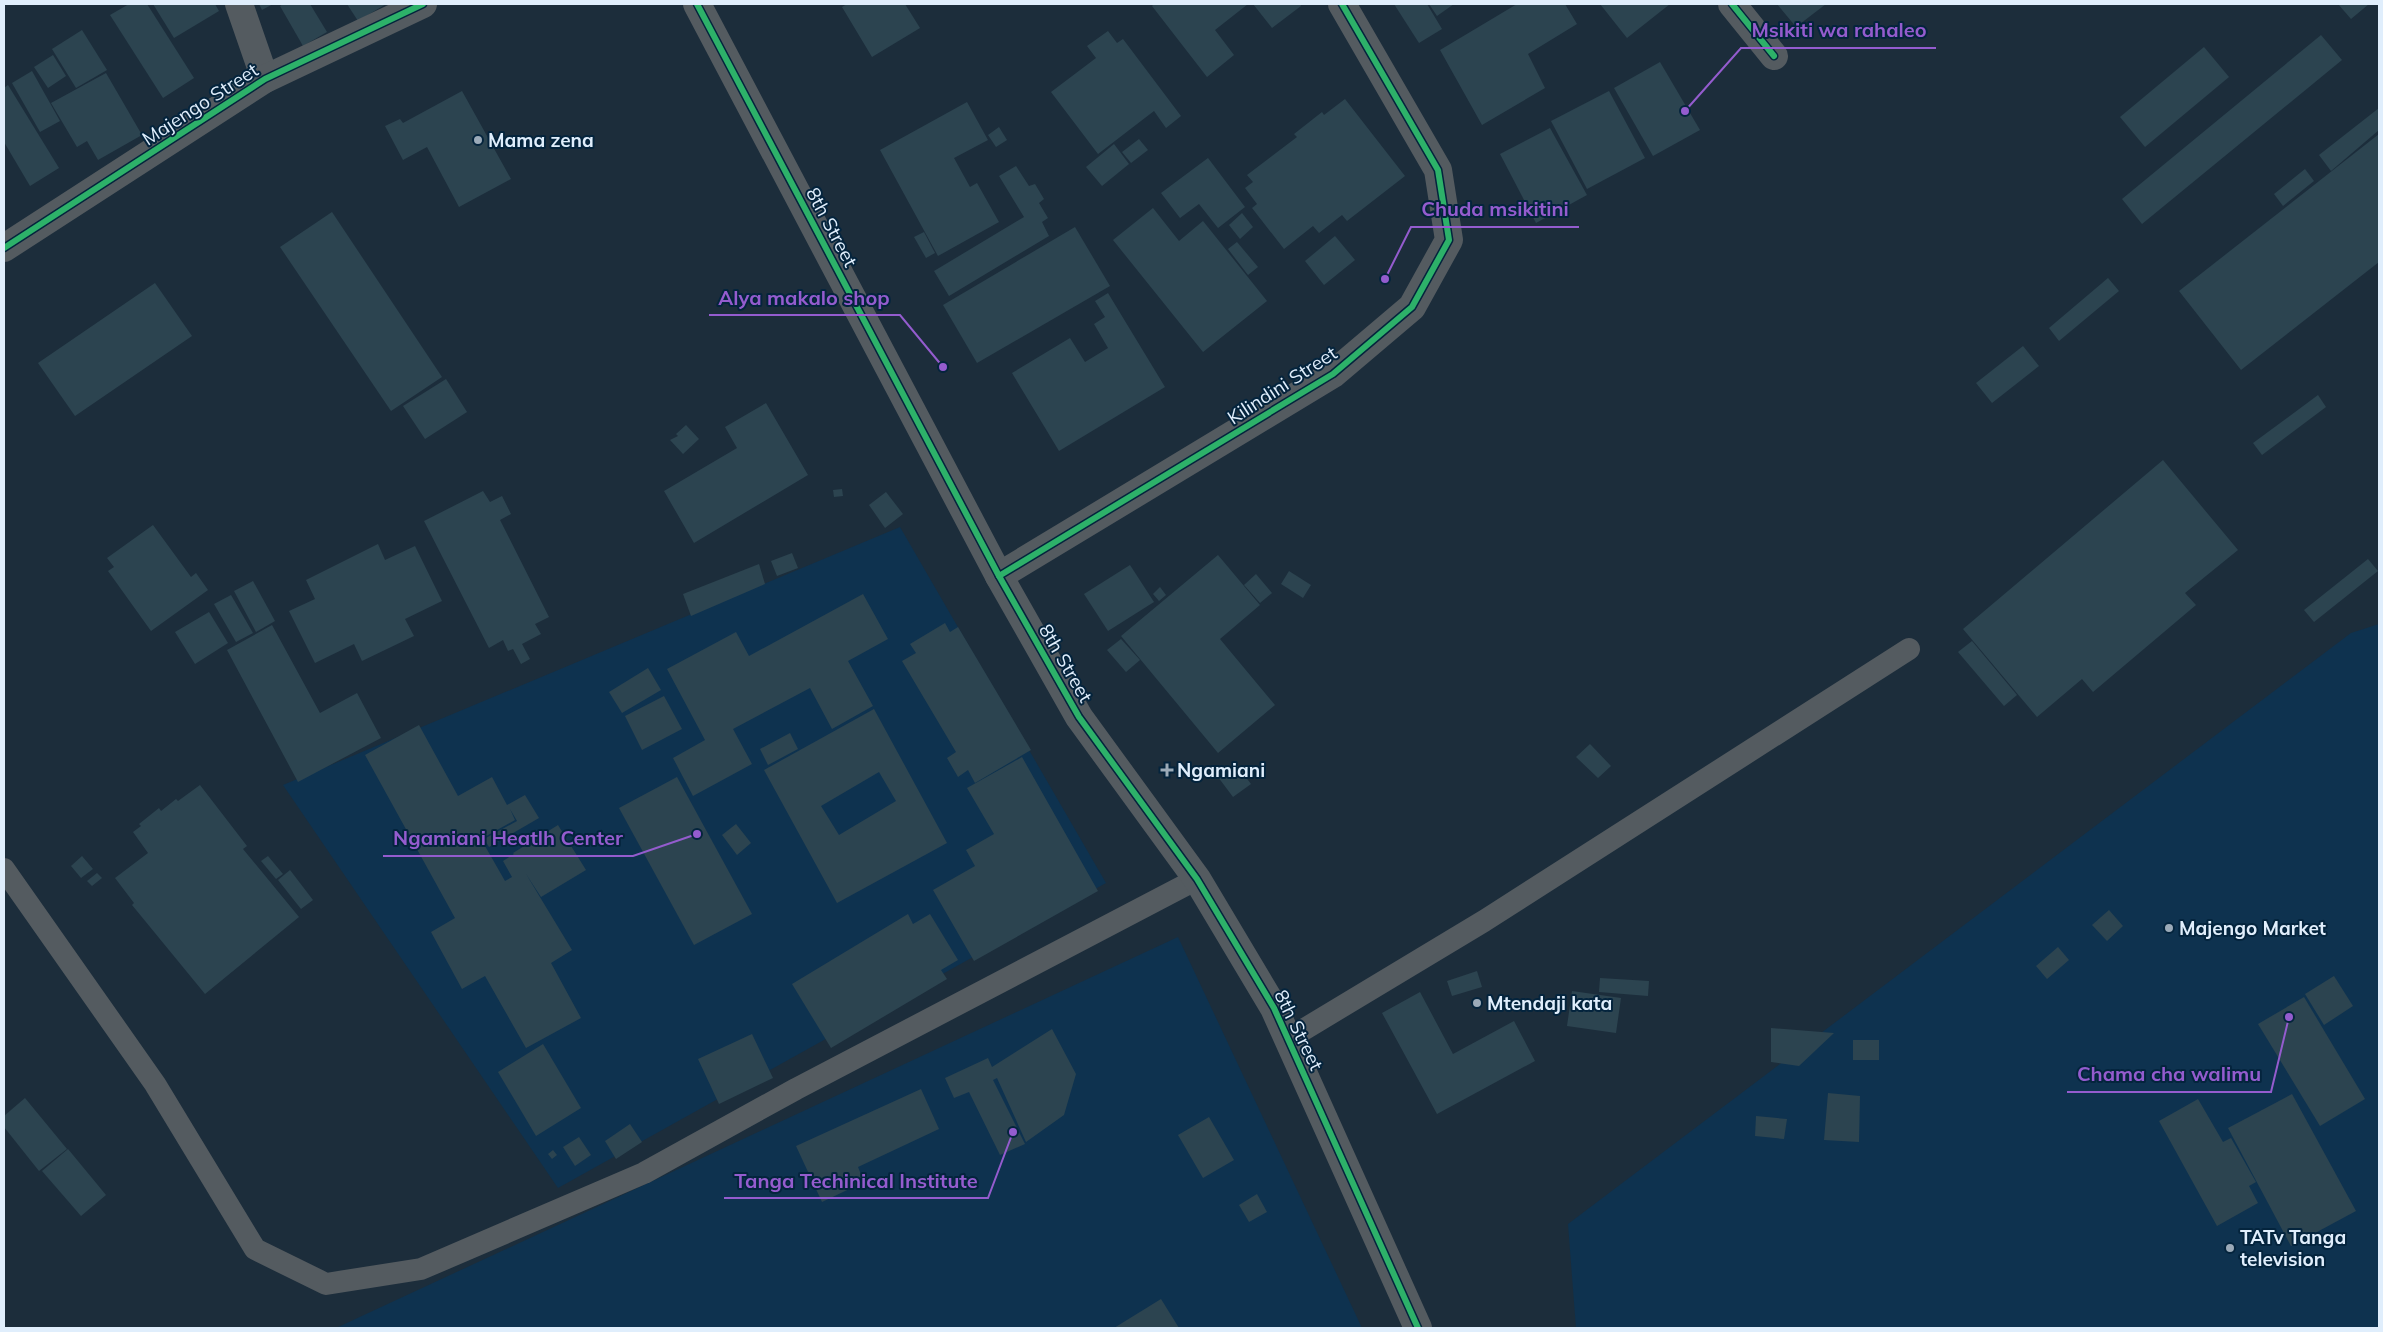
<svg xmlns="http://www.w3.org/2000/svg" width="2383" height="1332" viewBox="0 0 2383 1332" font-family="Mulish,sans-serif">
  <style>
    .built { fill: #0e324f }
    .building { fill: #2c4450; fill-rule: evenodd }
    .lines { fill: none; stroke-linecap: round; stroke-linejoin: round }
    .lane { stroke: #545b60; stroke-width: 22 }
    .street { stroke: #545b60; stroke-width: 28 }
    .cycleway-casing { stroke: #04243d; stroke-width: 9 }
    .cycleway { stroke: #2db169; stroke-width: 6 }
    .poi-dot { fill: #9baab8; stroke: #04243d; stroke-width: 2 }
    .labels { text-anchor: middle; stroke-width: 4; stroke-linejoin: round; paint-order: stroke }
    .street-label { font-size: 19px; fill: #e0eefc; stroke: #04243d }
    .poi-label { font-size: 19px; font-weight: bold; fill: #e0eefc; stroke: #04243d; text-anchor: start }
    .leader { fill: none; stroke: #945cce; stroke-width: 2 }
    .callout-dot { fill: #945cce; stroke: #04243d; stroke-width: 2 }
    .callout-label { font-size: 20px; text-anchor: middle; font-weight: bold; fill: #945cce; stroke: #04243d; stroke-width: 4; stroke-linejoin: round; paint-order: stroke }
  </style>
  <rect width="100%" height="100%" fill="#1c2d3b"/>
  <g class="built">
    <polygon points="900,527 1106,883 558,1188 283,785"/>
    <polygon points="2379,624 2379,1328 1576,1328 1568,1224 2351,633"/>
    <polygon points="1178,937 1362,1328 336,1328"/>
  </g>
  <g class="building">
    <polygon points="129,4 147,4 194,78 163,98 110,15"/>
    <polygon points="153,4 215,4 219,11 174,38"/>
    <polygon points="259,4 273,4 262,10"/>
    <polygon points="283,4 310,4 327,32 303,46 280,6"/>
    <polygon points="347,4 386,4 358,21"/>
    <polygon points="847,4 905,4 920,28 872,57 842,7"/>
    <polygon points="1154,4 1248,4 1215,30 1234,55 1207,77 1152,6"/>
    <polygon points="1253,4 1300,4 1301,6 1272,28"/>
    <polygon points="1394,4 1427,4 1442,29 1419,43"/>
    <polygon points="1429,4 1454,4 1437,16"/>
    <polygon points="1517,4 1565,4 1577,24 1528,54 1545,88 1482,125 1440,50"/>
    <polygon points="1600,4 1670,4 1627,38"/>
    <polygon points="1777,4 1826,4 1796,27"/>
    <polygon points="2338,4 2369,4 2351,19"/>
    <polygon points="82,30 107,70 76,88 52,49"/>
    <polygon points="1108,31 1117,43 1123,39 1181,116 1166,128 1154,111 1098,154 1051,92 1096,58 1087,46"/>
    <polygon points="2321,35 2342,60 2142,224 2122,199"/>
    <polygon points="2204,47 2229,77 2145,147 2120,117"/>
    <polygon points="53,55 66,76 48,88 34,67"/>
    <polygon points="1660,62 1700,130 1653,156 1614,88"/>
    <polygon points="32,71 60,121 40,132 12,83"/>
    <polygon points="106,73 142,135 98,160 87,141 77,147 51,103"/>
    <polygon points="8,85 59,168 30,186 4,142 4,88"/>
    <polygon points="462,91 511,179 459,207 427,147 403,160 385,126 400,119 403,123"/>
    <polygon points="1609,91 1645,158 1587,189 1551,121"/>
    <polygon points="1345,99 1405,176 1347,221 1342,215 1319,233 1313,226 1284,249 1252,208 1257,204 1245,188 1253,182 1247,175 1297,137 1294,134 1322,112 1324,115"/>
    <polygon points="967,102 988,140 954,158 970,187 977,183 999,222 938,256 880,150"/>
    <polygon points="2379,108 2379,130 2331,171 2319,155"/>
    <polygon points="999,127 1007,140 996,147 988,135"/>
    <polygon points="1550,128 1587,195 1536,223 1500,154"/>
    <polygon points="2379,134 2379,262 2241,370 2179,291"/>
    <polygon points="1139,139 1148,150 1131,163 1122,152"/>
    <polygon points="1114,144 1129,164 1102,186 1086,167"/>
    <polygon points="1208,158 1245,207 1218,228 1199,204 1180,218 1161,193"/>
    <polygon points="1016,166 1029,186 1035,184 1044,199 1039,203 1048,218 1042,222 1049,236 949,296 934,271 1024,217 999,176"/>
    <polygon points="2305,169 2314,181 2283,206 2274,194"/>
    <polygon points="1153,208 1179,241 1203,221 1267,301 1203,352 1113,240"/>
    <polygon points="332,212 442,377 391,411 280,247"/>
    <polygon points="1242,213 1253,227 1240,239 1229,225"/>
    <polygon points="1075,227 1110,286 977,363 943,305"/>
    <polygon points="924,232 935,253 926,258 914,237"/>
    <polygon points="1335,236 1355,260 1324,285 1305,261"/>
    <polygon points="1237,242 1258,267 1248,275 1228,249"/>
    <polygon points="2108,278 2119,291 2059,341 2049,328"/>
    <polygon points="155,283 192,336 75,416 38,363"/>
    <polygon points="1108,293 1165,387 1059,451 1012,373 1070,338 1085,362 1108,348 1094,324 1105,317 1095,301"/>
    <polygon points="2023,346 2039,366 1992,403 1976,383"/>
    <polygon points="446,379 467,412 425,439 403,406"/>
    <polygon points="2318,395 2326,407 2262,455 2253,443"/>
    <polygon points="766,403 808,475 694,543 664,491 737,448 725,427"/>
    <polygon points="686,425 699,439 683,454 670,440 678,436 676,434"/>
    <polygon points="2163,460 2238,550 2185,593 2196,605 2093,692 2082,679 2037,717 1963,629"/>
    <polygon points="842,489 843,496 834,497 833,490"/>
    <polygon points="483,491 490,502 502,496 511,514 500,520 549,617 535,624 541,634 522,644 530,659 521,664 513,649 508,651 503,640 489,648 424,521"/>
    <polygon points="886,492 903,514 885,528 869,505"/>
    <polygon points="153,525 191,577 196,573 208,590 151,631 108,571 114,567 107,558"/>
    <polygon points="378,544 385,560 415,546 442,601 405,619 414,636 362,661 354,644 315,663 289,611 315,599 306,580"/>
    <polygon points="792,553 798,568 777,576 771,561"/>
    <polygon points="1218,555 1260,605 1220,639 1275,705 1218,753 1121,636"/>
    <polygon points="2368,559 2378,571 2314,622 2304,610"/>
    <polygon points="759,564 765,584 691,616 683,594"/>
    <polygon points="1130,565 1154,602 1108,631 1084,594"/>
    <polygon points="1289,571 1311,585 1303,598 1281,584"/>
    <polygon points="1256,574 1272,593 1260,603 1244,585"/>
    <polygon points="253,581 275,621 256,632 234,591"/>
    <polygon points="1160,587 1166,595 1159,601 1153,594"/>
    <polygon points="863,594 888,639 848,661 873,706 832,729 810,688 733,729 752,764 693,796 673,758 705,740 667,669 736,632 749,656"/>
    <polygon points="231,595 253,633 236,642 214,604"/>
    <polygon points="209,612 228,643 195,664 175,632"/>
    <polygon points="945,623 950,632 958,627 1031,750 975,783 968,770 958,777 947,758 956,752 902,661 916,653 910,644"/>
    <polygon points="272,625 320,713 357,693 381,738 298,782 227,650"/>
    <polygon points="1121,639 1140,660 1126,672 1107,650"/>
    <polygon points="1972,641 2017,695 2004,706 1958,652"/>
    <polygon points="648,668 661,690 622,713 609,692"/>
    <polygon points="664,696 682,729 642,750 625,716"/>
    <path d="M874,709L947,843L837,903L764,770ZM879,772L896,801L839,835L821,806Z"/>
    <polygon points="419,725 458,796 492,777 507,805 525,795 539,818 489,847 484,839 517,821 510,809 515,820 481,839 505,881 512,877 503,861 514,854 513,853 558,825 586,870 541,897 526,874 572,950 551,963 581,1018 526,1048 485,976 462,989 431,932 455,918 365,755"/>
    <polygon points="790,733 798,749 768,765 760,749"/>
    <polygon points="1590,744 1611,766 1598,778 1576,757"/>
    <polygon points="1022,757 1098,891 974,961 933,890 975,866 966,850 994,834 967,788"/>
    <polygon points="1236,764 1251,784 1233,797 1218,777"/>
    <polygon points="677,777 752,914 694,945 619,808"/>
    <polygon points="200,785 247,846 243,849 299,917 205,994 132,905 134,903 115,878 148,853 133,832 141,826 139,824 159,808 161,811 176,799 178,801"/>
    <polygon points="736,824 751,843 737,855 722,835"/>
    <polygon points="82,856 93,869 81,878 71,866"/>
    <polygon points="268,856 283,874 276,879 261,861"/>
    <polygon points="290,870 313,900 301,909 278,880"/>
    <polygon points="97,873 102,878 92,886 87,881"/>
    <polygon points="2109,910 2123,926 2107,941 2092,925"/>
    <polygon points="908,914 913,924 930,914 958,960 941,970 947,979 831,1048 792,984"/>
    <polygon points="2058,947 2069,960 2047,979 2036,966"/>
    <polygon points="1477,971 1482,987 1452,996 1447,981"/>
    <polygon points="2334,976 2353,1006 2324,1025 2305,994"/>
    <polygon points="1600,978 1649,981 1648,996 1599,992"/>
    <polygon points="1572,991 1621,998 1616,1033 1567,1026"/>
    <polygon points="1420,992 1453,1054 1514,1021 1535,1061 1437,1114 1382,1013"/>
    <polygon points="2304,997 2365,1099 2320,1126 2258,1024"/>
    <polygon points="1771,1028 1834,1033 1799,1066 1771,1062"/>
    <polygon points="1052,1029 1076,1074 1064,1115 1026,1142 997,1078 993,1080 1025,1144 1000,1155 969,1092 954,1098 945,1078 988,1058 992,1067"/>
    <polygon points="752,1034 773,1078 719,1104 698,1059"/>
    <rect x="1853" y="1040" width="26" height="20"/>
    <polygon points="543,1044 581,1108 536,1136 498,1072"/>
    <polygon points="921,1089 939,1129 858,1167 864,1182 822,1202 796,1146"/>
    <polygon points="1828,1093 1860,1096 1859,1142 1824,1140"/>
    <polygon points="2292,1094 2356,1211 2291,1246 2228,1128"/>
    <polygon points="25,1098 67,1149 39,1171 4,1127 4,1116"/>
    <polygon points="2198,1099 2223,1142 2231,1138 2256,1182 2249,1186 2258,1203 2217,1226 2159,1121"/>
    <polygon points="1756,1116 1787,1119 1784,1139 1755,1136"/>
    <polygon points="1209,1117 1234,1160 1203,1178 1178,1135"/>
    <polygon points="630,1124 642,1142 616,1159 605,1141"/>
    <polygon points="579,1137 591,1155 575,1166 563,1147"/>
    <polygon points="68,1149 106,1195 81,1216 42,1171"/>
    <polygon points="553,1150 557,1155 552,1159 548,1154"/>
    <polygon points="1257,1194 1267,1212 1249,1222 1239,1205"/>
    <polygon points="1161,1299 1179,1328 1114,1328"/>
  </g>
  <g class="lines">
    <g class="lane">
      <polyline points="4,869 155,1084 255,1249 326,1284 421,1269 644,1173 796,1089 1197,879"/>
      <polyline points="1288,1039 1484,921 1909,649"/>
    </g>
    <g class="street">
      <polyline points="239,4 265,79"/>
      <polyline points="697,4 999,576 1079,717 1197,879 1274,1008 1418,1328"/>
      <polyline points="1732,4 1774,56"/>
      <polyline points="4,248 265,79 423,4"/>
      <polyline points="999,576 1333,374 1412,307 1449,240 1438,170 1342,4"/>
    </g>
    <defs>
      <g id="cycleway">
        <polyline points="697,4 999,576 1079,717 1197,879 1274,1008 1418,1328"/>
        <polyline points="1732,4 1774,56"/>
        <polyline points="4,248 265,79 423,4"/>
        <polyline points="999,576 1333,374 1412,307 1449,240 1438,170 1342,4"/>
      </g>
    </defs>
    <use href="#cycleway" class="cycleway-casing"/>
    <use href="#cycleway" class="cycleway"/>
  </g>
  <g class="poi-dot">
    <circle cx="478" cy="140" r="5"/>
    <path d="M1164.5 762.5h5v5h5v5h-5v5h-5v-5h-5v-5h5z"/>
    <circle cx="2169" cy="928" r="5"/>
    <circle cx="1477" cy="1003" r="5"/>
    <circle cx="2230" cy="1248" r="5"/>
  </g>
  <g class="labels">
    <g class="street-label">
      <text transform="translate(200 104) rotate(-33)" y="7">Majengo Street</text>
      <text transform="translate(832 227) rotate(62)" y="7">8th Street</text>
      <text transform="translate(1282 385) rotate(-33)" y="7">Kilindini Street</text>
      <text transform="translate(1066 663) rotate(60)" y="7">8th Street</text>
      <text transform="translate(1299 1030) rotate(64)" y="7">8th Street</text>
    </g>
    <g class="poi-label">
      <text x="488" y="147">Mama zena</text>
      <text x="1177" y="777">Ngamiani</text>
      <text x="2179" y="935">Majengo Market</text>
      <text x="1487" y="1010">Mtendaji kata</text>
      <text x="2240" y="1244">TATv Tanga<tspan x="2240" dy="22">television</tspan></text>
    </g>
  </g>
  <path class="leader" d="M1685 111L1741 48H1936M1385 279L1411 227H1579M943 367L900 315H709M697 834L633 856H383M2289 1017L2271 1092H2067M1013 1132L988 1198H724"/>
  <g class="callout-dot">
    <circle cx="1685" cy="111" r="5"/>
    <circle cx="1385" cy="279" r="5"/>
    <circle cx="943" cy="367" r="5"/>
    <circle cx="697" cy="834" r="5"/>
    <circle cx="2289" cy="1017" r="5"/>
    <circle cx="1013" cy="1132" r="5"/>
  </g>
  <g class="callout-label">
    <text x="1839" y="37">Msikiti wa rahaleo</text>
    <text x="1495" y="216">Chuda msikitini</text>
    <text x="804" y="305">Alya makalo shop</text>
    <text x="508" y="845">Ngamiani Heatlh Center</text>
    <text x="2169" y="1081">Chama cha walimu</text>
    <text x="856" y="1188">Tanga Techinical Institute</text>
  </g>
  <rect width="2383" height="1332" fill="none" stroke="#e0eefc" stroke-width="10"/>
</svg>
